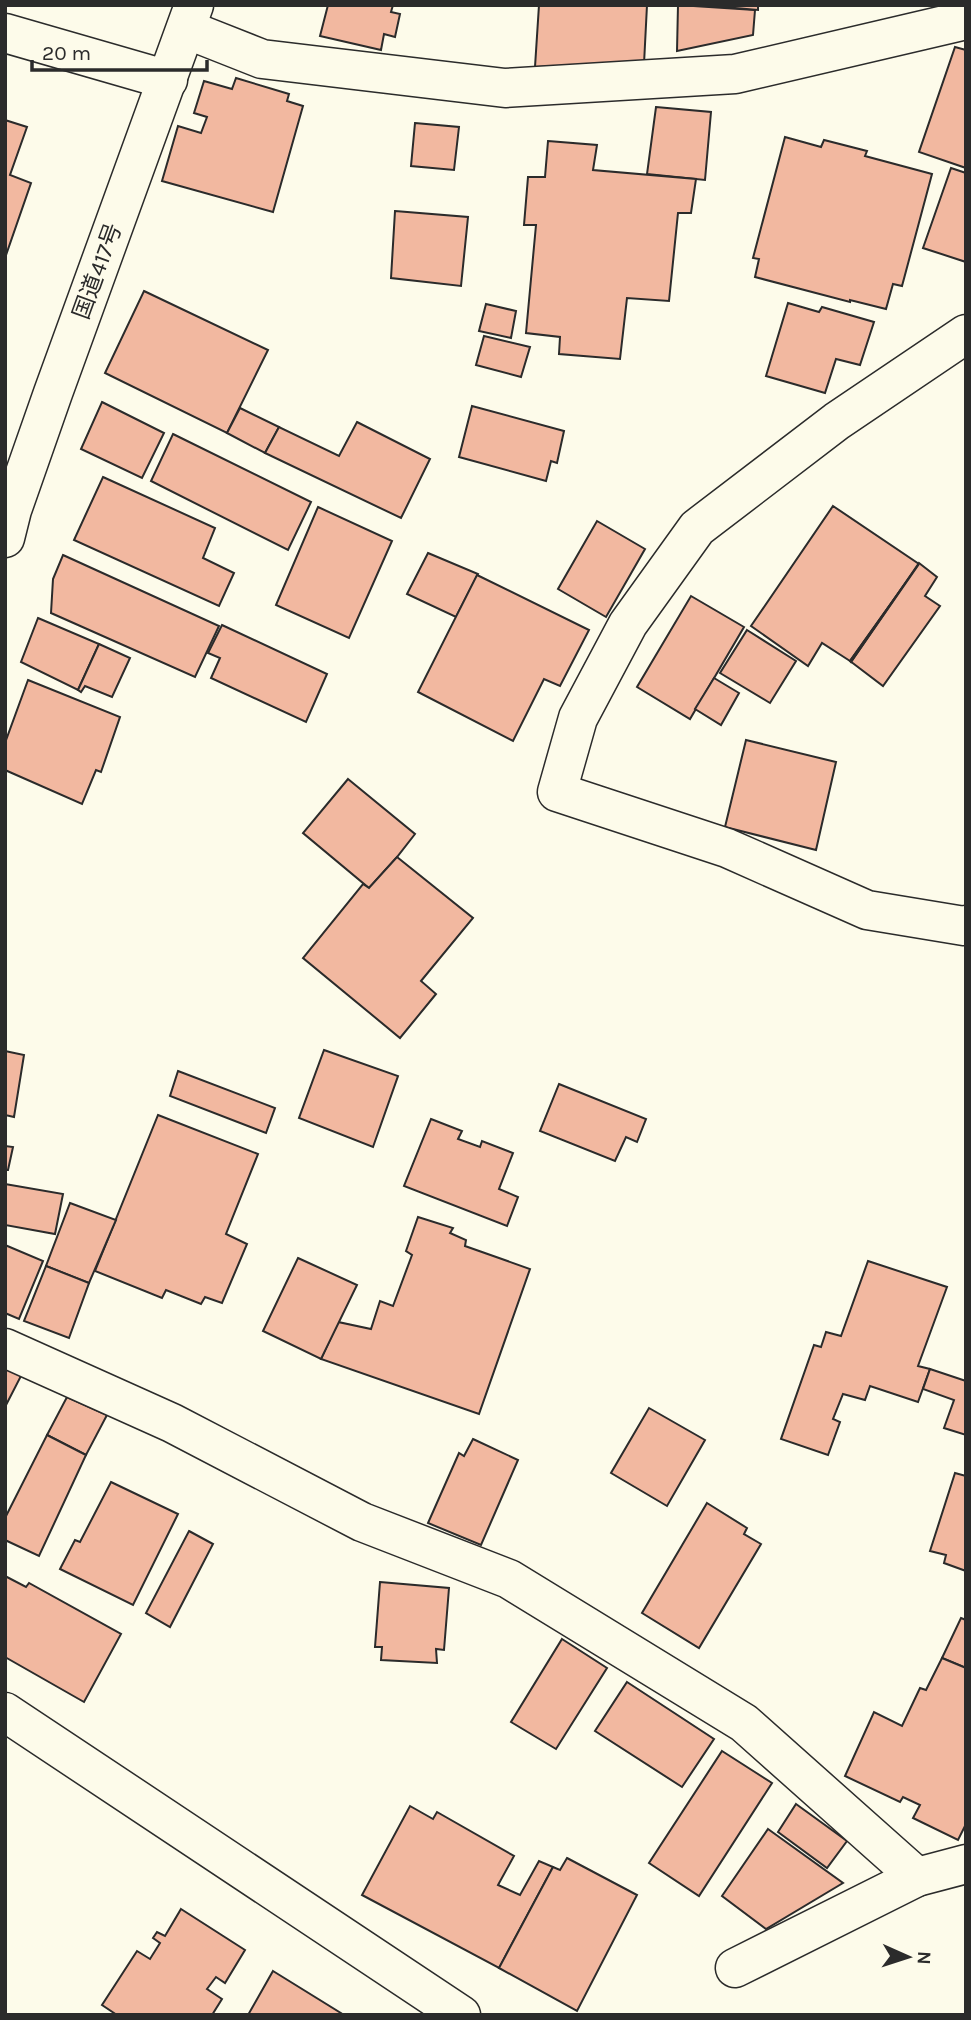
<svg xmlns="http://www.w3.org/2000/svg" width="971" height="2020" viewBox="0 0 971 2020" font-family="Karla,'Noto Sans JP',sans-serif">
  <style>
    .building { fill: #f2b8a0; stroke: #2b2b2b; stroke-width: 2 }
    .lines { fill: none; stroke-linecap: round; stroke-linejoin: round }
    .minor-casing { stroke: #2b2b2b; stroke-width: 41 }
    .highway-casing { stroke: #2b2b2b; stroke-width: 41 }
    .minor { stroke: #fdfbea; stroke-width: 38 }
    .highway { stroke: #fdfbea; stroke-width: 38 }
    .labels { text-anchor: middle; stroke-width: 5; stroke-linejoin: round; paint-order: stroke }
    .street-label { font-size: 23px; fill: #2b2b2b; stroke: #fdfbea }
  </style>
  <rect width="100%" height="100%" fill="#fdfbea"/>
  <g class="building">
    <polygon points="328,5 393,5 391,12 400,14 395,37 384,34 381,50 320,36"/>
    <polygon points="539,5 647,5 644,64 535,67"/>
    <polygon points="678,5 755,10 753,35 677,51"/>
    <polygon points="701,5 758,5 758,10"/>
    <polygon points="955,47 966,50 966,168 919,152"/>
    <polygon points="236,78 289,94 287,101 303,106 273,212 162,181 178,126 201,133 207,117 194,113 204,81 232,89"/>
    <polygon points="656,107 711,112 705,180 647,174"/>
    <polygon points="5,120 27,127 10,175 31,183 5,258"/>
    <polygon points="415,123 459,127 454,170 411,166"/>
    <polygon points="785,137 821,147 824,140 867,151 865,156 932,174 902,286 893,284 886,309 850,300 850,302 755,277 759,259 753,258"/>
    <polygon points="548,141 597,145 593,170 696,179 691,213 678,213 669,301 627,298 620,359 559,354 560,337 526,333 536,225 524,225 528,177 545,177"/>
    <polygon points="951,168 966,173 966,262 923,248"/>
    <polygon points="395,211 468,217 461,286 391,278"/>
    <polygon points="144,291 268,350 227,433 105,373"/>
    <polygon points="788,303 819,312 822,307 874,322 860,365 836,359 825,393 766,376"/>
    <polygon points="486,304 516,311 511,338 479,331"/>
    <polygon points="484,336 530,347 521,377 476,365"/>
    <polygon points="102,402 164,433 142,478 81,449"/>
    <polygon points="472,406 564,431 557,463 551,461 546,481 459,457"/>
    <polygon points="240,408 279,427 265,453 227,433"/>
    <polygon points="357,422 430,459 401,518 265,453 279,427 339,456"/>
    <polygon points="173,434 311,502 288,550 151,481"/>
    <polygon points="103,477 215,528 203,558 234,573 219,606 74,540"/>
    <polygon points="833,506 919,564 850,661 822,643 808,666 751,626"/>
    <polygon points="318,507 392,541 349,638 276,605"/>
    <polygon points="597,521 645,549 606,617 558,589"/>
    <polygon points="428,553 478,574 456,617 407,594"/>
    <polygon points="63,555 219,626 195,677 51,613 53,579"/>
    <polygon points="919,563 937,577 925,596 940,606 883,686 850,661 851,662"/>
    <polygon points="919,564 851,662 850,661"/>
    <polygon points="477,575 589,630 560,686 544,679 513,741 418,692"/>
    <polygon points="691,596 744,627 690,719 637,687"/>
    <polygon points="38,618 99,644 78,690 21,662"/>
    <polygon points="222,625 327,674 306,722 211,678 220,658 208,653"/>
    <polygon points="747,630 796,661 770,703 720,673"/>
    <polygon points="99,644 130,658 112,697 85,686 81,692 78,690"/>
    <polygon points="714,678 739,693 721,725 695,709"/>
    <polygon points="28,680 120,717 101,772 96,770 82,804 5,770 5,743"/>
    <polygon points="746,740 836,762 816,850 725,827"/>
    <polygon points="348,779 415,834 397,857 369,888 303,833"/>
    <polygon points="397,857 473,918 421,981 436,994 400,1038 303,958 363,884 369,888"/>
    <polygon points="324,1050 398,1076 373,1147 299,1118"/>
    <polygon points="5,1051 24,1055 14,1117 5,1115"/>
    <polygon points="178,1071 275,1108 266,1133 170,1096"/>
    <polygon points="559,1084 646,1119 637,1142 626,1137 615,1161 540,1131"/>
    <polygon points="158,1115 258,1154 226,1234 247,1244 222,1303 205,1297 201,1304 166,1290 162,1298 95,1271"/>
    <polygon points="431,1119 462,1131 458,1139 480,1147 482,1141 513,1153 499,1189 518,1197 507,1226 404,1186"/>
    <polygon points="5,1146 13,1147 8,1170 5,1170"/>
    <polygon points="5,1184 63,1194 55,1234 5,1225"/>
    <polygon points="70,1203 116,1220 89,1283 46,1266"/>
    <polygon points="418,1217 453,1228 450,1233 466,1240 465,1246 530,1269 479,1414 321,1359 338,1322 371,1329 380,1301 393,1306 412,1255 406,1251"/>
    <polygon points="5,1245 43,1261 19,1319 5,1313"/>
    <polygon points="298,1258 357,1285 321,1359 263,1331"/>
    <polygon points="868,1261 947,1287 918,1366 930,1369 918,1402 870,1386 865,1400 843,1394 833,1419 840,1422 828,1455 781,1439 814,1345 821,1347 826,1332 841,1336"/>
    <polygon points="46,1266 89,1283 69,1338 24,1321"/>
    <polygon points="5,1365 22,1374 5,1407"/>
    <polygon points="930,1369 966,1381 966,1435 944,1428 954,1400 923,1389"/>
    <polygon points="67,1397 107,1415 86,1455 47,1435"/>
    <polygon points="649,1408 705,1440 667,1506 611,1473"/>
    <polygon points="47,1435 86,1455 39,1556 5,1540 5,1518"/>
    <polygon points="473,1439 518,1460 481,1545 428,1523 459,1453 464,1456"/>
    <polygon points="955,1473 966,1476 966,1571 944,1563 946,1555 930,1551"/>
    <polygon points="111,1482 178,1514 133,1605 60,1569 75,1540 80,1542"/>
    <polygon points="707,1503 747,1528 744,1534 761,1544 699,1648 642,1613"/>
    <polygon points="189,1531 213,1544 170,1627 146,1613"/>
    <polygon points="5,1576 26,1587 29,1583 121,1634 84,1702 5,1657"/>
    <polygon points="380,1582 449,1588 444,1650 436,1649 437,1663 381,1660 382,1647 375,1647"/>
    <polygon points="961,1618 966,1620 966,1668 942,1658"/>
    <polygon points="562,1639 607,1668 556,1749 511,1722"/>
    <polygon points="942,1658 966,1668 966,1824 958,1840 913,1818 920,1805 903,1797 900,1802 845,1776 874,1712 902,1726 920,1688 926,1690"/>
    <polygon points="627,1682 714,1739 682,1787 595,1731"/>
    <polygon points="722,1751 772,1783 699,1896 649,1863"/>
    <polygon points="796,1804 847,1841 827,1868 778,1832"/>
    <polygon points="410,1806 433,1819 437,1812 514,1856 498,1885 520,1895 539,1861 553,1867 499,1968 362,1895"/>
    <polygon points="768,1829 843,1883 766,1929 722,1896"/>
    <polygon points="567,1858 637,1895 577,2011 499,1968 553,1867 560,1870"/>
    <polygon points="181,1909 245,1950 225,1983 216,1977 207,1989 222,1999 212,2015 117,2015 102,2005 137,1951 150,1959 160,1943 153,1938 157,1932 165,1936"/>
    <polygon points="273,1971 344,2015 248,2015"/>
  </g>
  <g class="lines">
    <defs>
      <g id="minor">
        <polyline points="186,29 262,59 505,88 735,74 966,20"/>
        <polyline points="5,33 168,80"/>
        <polyline points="966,334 837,421 697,528 628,624 578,718 557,792 727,848 867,910 964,926 966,925"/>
        <polyline points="5,1348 172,1423 362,1522 509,1579 744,1723 917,1877"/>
        <polyline points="5,1712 461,2015"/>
        <polyline points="735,1968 917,1877 966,1864"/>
      </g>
      <polyline id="highway" points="5,538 12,510 53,393 194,5"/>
    </defs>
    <use href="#minor" class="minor-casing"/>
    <use href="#highway" class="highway-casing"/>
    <use href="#minor" class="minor"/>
    <use href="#highway" class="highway"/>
  </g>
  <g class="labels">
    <g class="street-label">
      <text transform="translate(97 271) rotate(-70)" y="8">国道417号</text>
    </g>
  </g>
  <rect width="971" height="2020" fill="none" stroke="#2b2b2b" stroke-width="14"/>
  <g transform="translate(908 1957) rotate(93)" stroke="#fdfbea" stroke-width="5" paint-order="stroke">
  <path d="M0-5L12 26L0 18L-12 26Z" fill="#2b2b2b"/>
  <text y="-10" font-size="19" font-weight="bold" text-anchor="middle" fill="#2b2b2b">N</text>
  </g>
  <path d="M32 60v10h175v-10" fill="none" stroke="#2b2b2b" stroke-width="3.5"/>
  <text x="42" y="60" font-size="21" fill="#2b2b2b" stroke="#fdfbea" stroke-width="5" paint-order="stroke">20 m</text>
</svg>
